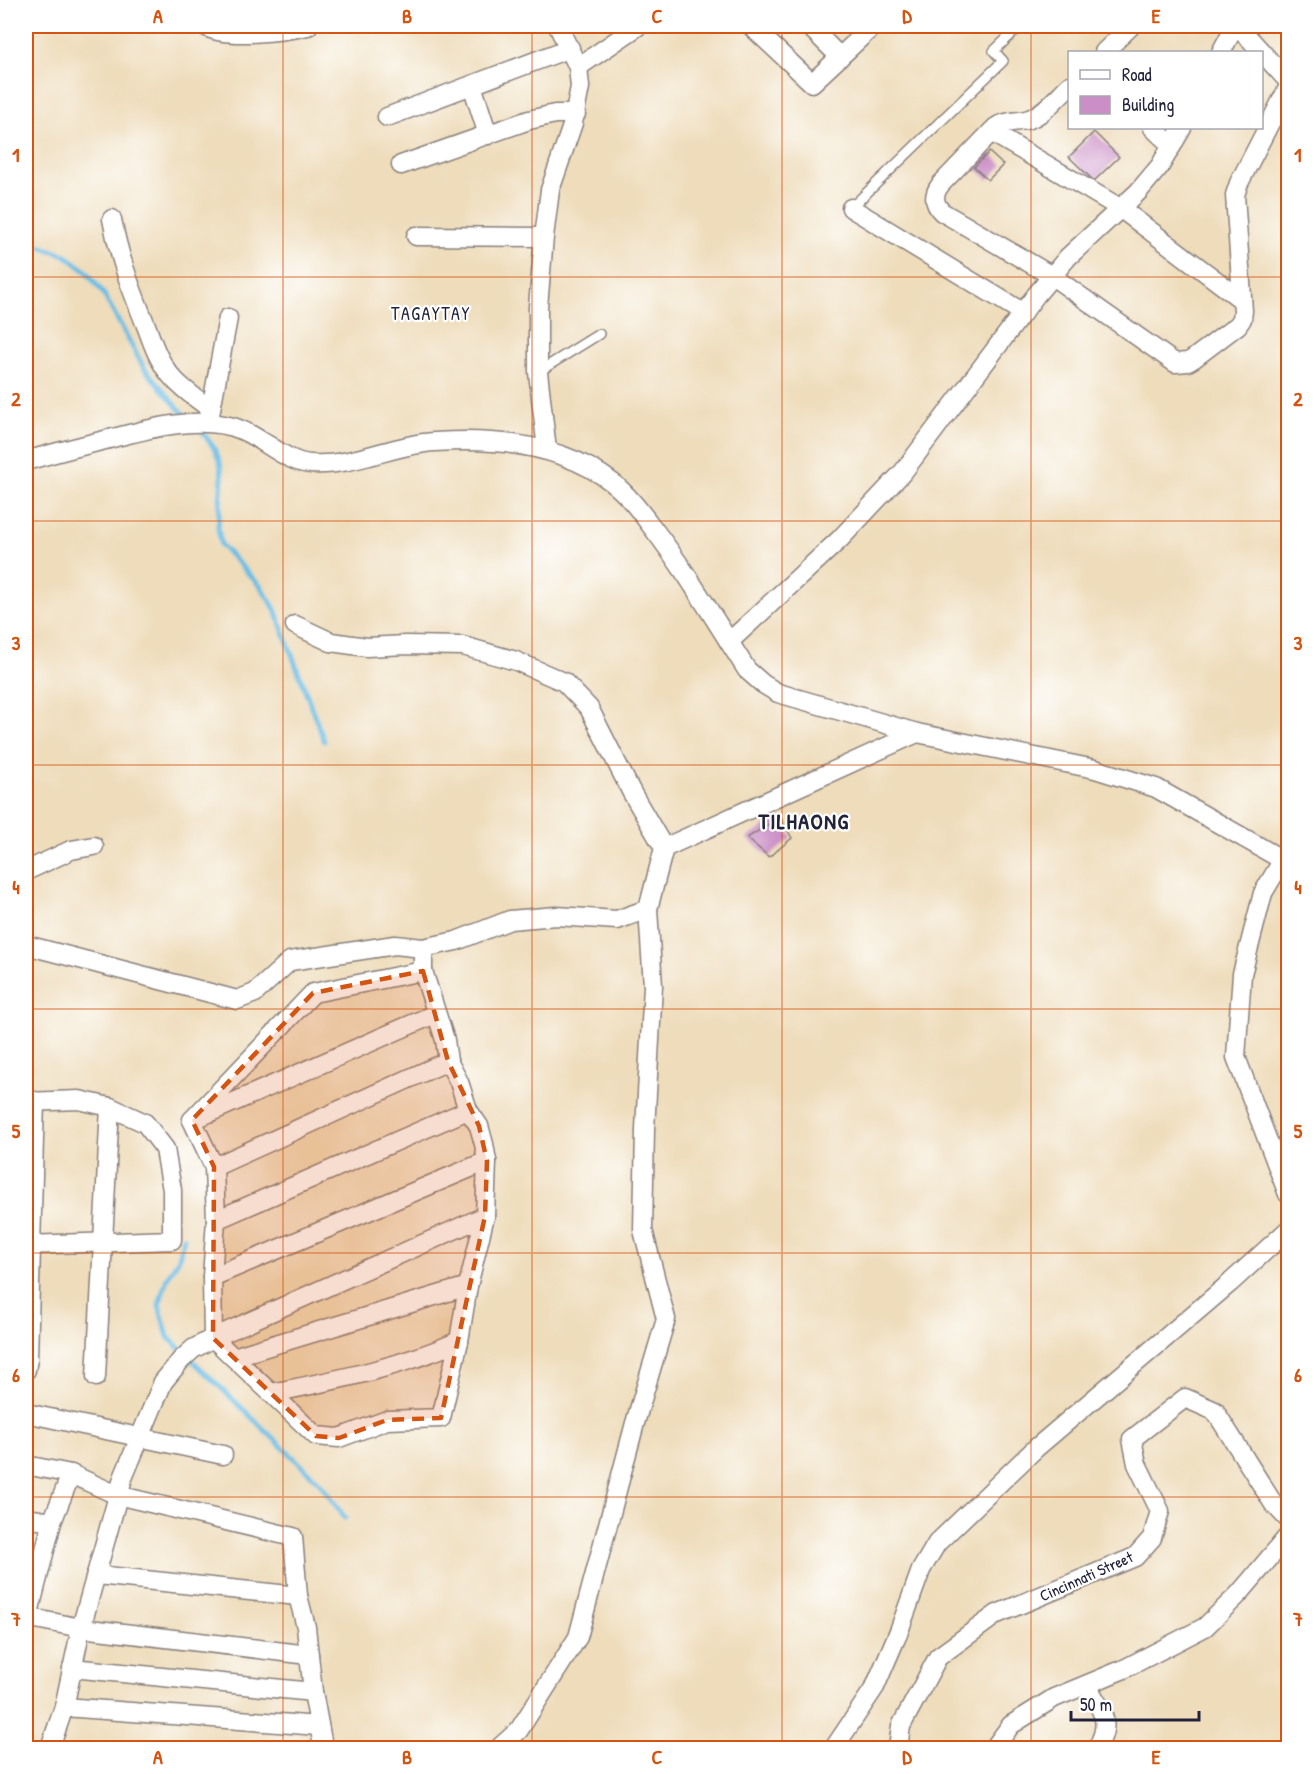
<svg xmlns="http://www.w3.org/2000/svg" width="1314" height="1774" viewBox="0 0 1314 1774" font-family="'Patrick Hand',sans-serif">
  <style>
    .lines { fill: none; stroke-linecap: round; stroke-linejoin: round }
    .stream { stroke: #68bde5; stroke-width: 5 }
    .building { fill: #cb8ec6 }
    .lane-casing { stroke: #887f7a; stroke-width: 12 }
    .street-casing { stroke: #887f7a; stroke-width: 21 }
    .lane { stroke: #fff; stroke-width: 9 }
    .street { stroke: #fff; stroke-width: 18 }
    .marked { fill: #d45411; fill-opacity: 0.2; stroke: #d45411; stroke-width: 4.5; stroke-dasharray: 12 8; stroke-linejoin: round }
    .grid { fill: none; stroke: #d45411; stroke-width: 1.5; stroke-opacity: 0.55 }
    .labels { text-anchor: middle; stroke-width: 4.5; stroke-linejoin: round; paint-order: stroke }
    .street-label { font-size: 16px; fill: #22223b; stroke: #fff }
    .neighbourhood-label { font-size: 18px; letter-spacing: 1.5px; fill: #22223b; stroke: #fff }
    .district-label { font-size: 22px; font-weight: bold; letter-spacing: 1.5px; fill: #22223b; stroke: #fff }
    .neatline { fill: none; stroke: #d45411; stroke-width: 2 }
    .grid-label { font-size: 20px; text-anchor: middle; font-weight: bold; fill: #d45411 }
  </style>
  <rect width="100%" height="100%" fill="#fff"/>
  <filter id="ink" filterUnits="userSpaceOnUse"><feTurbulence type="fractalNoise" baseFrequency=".0167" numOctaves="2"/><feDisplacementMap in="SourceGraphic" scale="12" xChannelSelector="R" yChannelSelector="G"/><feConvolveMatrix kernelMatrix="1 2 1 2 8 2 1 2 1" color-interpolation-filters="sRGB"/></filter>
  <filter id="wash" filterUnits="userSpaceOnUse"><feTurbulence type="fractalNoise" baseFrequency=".008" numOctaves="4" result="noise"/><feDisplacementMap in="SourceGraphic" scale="24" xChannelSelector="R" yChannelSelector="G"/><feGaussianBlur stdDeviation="1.35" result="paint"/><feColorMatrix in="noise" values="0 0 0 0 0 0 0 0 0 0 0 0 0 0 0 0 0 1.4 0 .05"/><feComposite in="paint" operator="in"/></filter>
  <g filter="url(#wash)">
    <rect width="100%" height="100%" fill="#eedcba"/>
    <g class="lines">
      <g class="stream">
        <polyline points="26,239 31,243 65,255 86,271 103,293 144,368 186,417"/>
        <polyline points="203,433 214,448 220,462 222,477 218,528 221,545 261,587 275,609 324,741"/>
        <polyline points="184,1237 179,1258 167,1278 159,1305 168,1337 320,1483 345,1518"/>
      </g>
    </g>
    <g id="blocks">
      <g class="building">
        <polygon points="1094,132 1119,157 1094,181 1069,157"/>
        <polygon points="989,152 1003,165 988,180 974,167"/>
        <polygon points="780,817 792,838 769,857 747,838"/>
      </g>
    </g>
  </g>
  <g filter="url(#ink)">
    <use href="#blocks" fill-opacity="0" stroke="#887f7a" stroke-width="1.5"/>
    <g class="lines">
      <defs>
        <g id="lane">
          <polyline points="851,208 1003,61 994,51 1020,26"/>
          <polyline points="538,372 599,334"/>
        </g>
        <g id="street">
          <path d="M205,26C224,39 285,31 308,26"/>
          <polyline points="751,26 812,83 873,26"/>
          <polyline points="809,26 840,57"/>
          <polyline points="1238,26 1288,81"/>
          <polyline points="1104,52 1131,26"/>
          <polyline points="1221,52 1235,26"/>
          <polyline points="578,67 638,26"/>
          <polyline points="472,85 488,135"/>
          <path d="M1070,85C1058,96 1044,114 1029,119C1018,123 1007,120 996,127L941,184C933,194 933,203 942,212L1052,276L1175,363L1188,362L1193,359L1238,325L1242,319L1243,311L1235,195L1239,183L1288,88"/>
          <polyline points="387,117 570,48"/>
          <polyline points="1153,128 1172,146"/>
          <polyline points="991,132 1120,208 1242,300"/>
          <polyline points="401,165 529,120 555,114 576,114"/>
          <polyline points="851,208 1022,312"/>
          <path d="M112,219C119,258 132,291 147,328C153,345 160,364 172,377C183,390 197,399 211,409"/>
          <polyline points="416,236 544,237"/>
          <polyline points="209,420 228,318"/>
          <polyline points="547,450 538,372 538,307 544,237 550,190 573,123 580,87 578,67 558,26"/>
          <path d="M26,461C53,453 81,446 109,439C149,429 189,417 229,426C258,432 284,463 311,464C353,467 394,444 435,442C496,438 563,444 613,483C628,495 640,511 652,527C687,572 716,622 747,670L763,684L778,693L917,733L1095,769L1156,788L1288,863"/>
          <polyline points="295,625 331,642 367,647 406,645 463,646 516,661 564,682 589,708 632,793 664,848 648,909 653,986 645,1129 643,1230 666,1319 635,1423 578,1637 519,1730 499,1748"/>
          <polyline points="729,642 840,539 903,472 1036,295 1068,257 1138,192 1160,166 1182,128"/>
          <polyline points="664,848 917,733"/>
          <polyline points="1282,861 1263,893 1242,974 1236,1057 1288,1194"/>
          <polyline points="26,871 71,850 94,846"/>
          <polyline points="26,945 237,1000 255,993 290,961 395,945 423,948 456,941 510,920 556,916 617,920 648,909"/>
          <polyline points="26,1102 79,1100 110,1107 145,1123 165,1149 172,1190 172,1240 26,1245"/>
          <polyline points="202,1116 435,1014"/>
          <polyline points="192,1120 214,1167 216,1220 212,1277 213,1338 316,1436 339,1438 387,1420 441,1418 459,1341 468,1286 485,1216 487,1161 484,1144 479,1126 468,1110 459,1082 448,1061 445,1040 423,971 423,948"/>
          <polyline points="192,1120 313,993 423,971"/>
          <polyline points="214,1167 448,1061"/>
          <polyline points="216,1220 468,1110"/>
          <polyline points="212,1277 487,1161"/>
          <polyline points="233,1357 468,1286"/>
          <polyline points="26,1370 28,1359 35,1101"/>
          <polyline points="96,1377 110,1107"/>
          <path d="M272,1393C336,1380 399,1368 459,1341"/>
          <polyline points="26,1413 223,1455"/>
          <polyline points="26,1465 71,1474 117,1495 293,1537 298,1596 306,1627 313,1692 323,1746 321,1748"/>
          <polyline points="26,1518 52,1522"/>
          <polyline points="97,1575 298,1596"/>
          <polyline points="26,1617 81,1628 309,1655"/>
          <polyline points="28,1617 52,1522 71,1474"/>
          <polyline points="72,1668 313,1692"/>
          <path d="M1087,1685C1101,1711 1113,1720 1097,1748"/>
          <polyline points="64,1707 319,1726"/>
          <polyline points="50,1748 64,1707 81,1628 123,1478 163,1382 181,1360 193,1349 213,1338 485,1216"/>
          <polyline points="834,1748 875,1687 899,1631 921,1570 937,1543 1036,1448 1230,1283 1288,1230"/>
          <polyline points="898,1748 901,1726 938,1657 997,1614 1135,1557 1152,1538 1160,1511 1137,1464 1132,1439 1185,1398 1215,1411 1273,1503 1288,1519"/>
          <polyline points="994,1748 1011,1725 1054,1698 1124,1669 1205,1627 1239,1594 1288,1536"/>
        </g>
      </defs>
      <use href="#lane" class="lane-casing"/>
      <use href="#street" class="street-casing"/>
      <use href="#lane" class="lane"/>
      <use href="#street" class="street"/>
    </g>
  </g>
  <path class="marked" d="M423,971L448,1061L479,1126L487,1161L485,1216L441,1418L387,1420L339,1438L316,1436L213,1338L214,1167L192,1120L313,993Z"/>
  <path class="grid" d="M283,26V1748M532,26V1748M782,26V1748M1031,26V1748M26,277H1288M26,521H1288M26,765H1288M26,1009H1288M26,1253H1288M26,1497H1288"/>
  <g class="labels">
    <g class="street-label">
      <text transform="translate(1086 1576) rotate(-24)" y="6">Cincinnati Street</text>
    </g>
    <g class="neighbourhood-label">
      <text x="431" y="320">TAGAYTAY</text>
    </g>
    <g class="district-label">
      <text x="804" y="829">TILHAONG</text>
    </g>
  </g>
  <rect width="1314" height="1774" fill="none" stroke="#fff" stroke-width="66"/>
  <rect x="1068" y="51" width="195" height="78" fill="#ffffff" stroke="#a7a7b1" stroke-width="1.5"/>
  <rect x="1080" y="70" width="30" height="9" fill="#ffffff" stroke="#a7a7b1" stroke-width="1.5"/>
  <text x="1122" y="81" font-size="18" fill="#22223b">Road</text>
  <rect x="1080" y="96" width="30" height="18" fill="#cb8ec6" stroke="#a7a7b1" stroke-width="1.5"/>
  <text x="1122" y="111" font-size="18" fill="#22223b">Building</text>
  <path d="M1071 1711v9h128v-9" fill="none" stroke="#22223b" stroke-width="3"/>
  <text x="1080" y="1711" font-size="18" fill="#22223b" stroke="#ffffff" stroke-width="4.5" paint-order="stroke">50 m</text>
  <rect x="33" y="33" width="1248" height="1708" class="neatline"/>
  <g class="grid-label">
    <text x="158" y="23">A</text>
    <text x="407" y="23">B</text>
    <text x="657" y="23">C</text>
    <text x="907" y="23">D</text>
    <text x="1156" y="23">E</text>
    <text x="16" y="162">1</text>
    <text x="1298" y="162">1</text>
    <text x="16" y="406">2</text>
    <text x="1298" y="406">2</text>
    <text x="16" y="650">3</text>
    <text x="1298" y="650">3</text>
    <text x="16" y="894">4</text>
    <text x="1298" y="894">4</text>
    <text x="16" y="1138">5</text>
    <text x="1298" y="1138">5</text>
    <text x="16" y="1382">6</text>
    <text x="1298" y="1382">6</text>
    <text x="16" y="1626">7</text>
    <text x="1298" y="1626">7</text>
    <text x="158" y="1764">A</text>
    <text x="407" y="1764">B</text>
    <text x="657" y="1764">C</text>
    <text x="907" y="1764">D</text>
    <text x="1156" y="1764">E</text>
  </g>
</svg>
